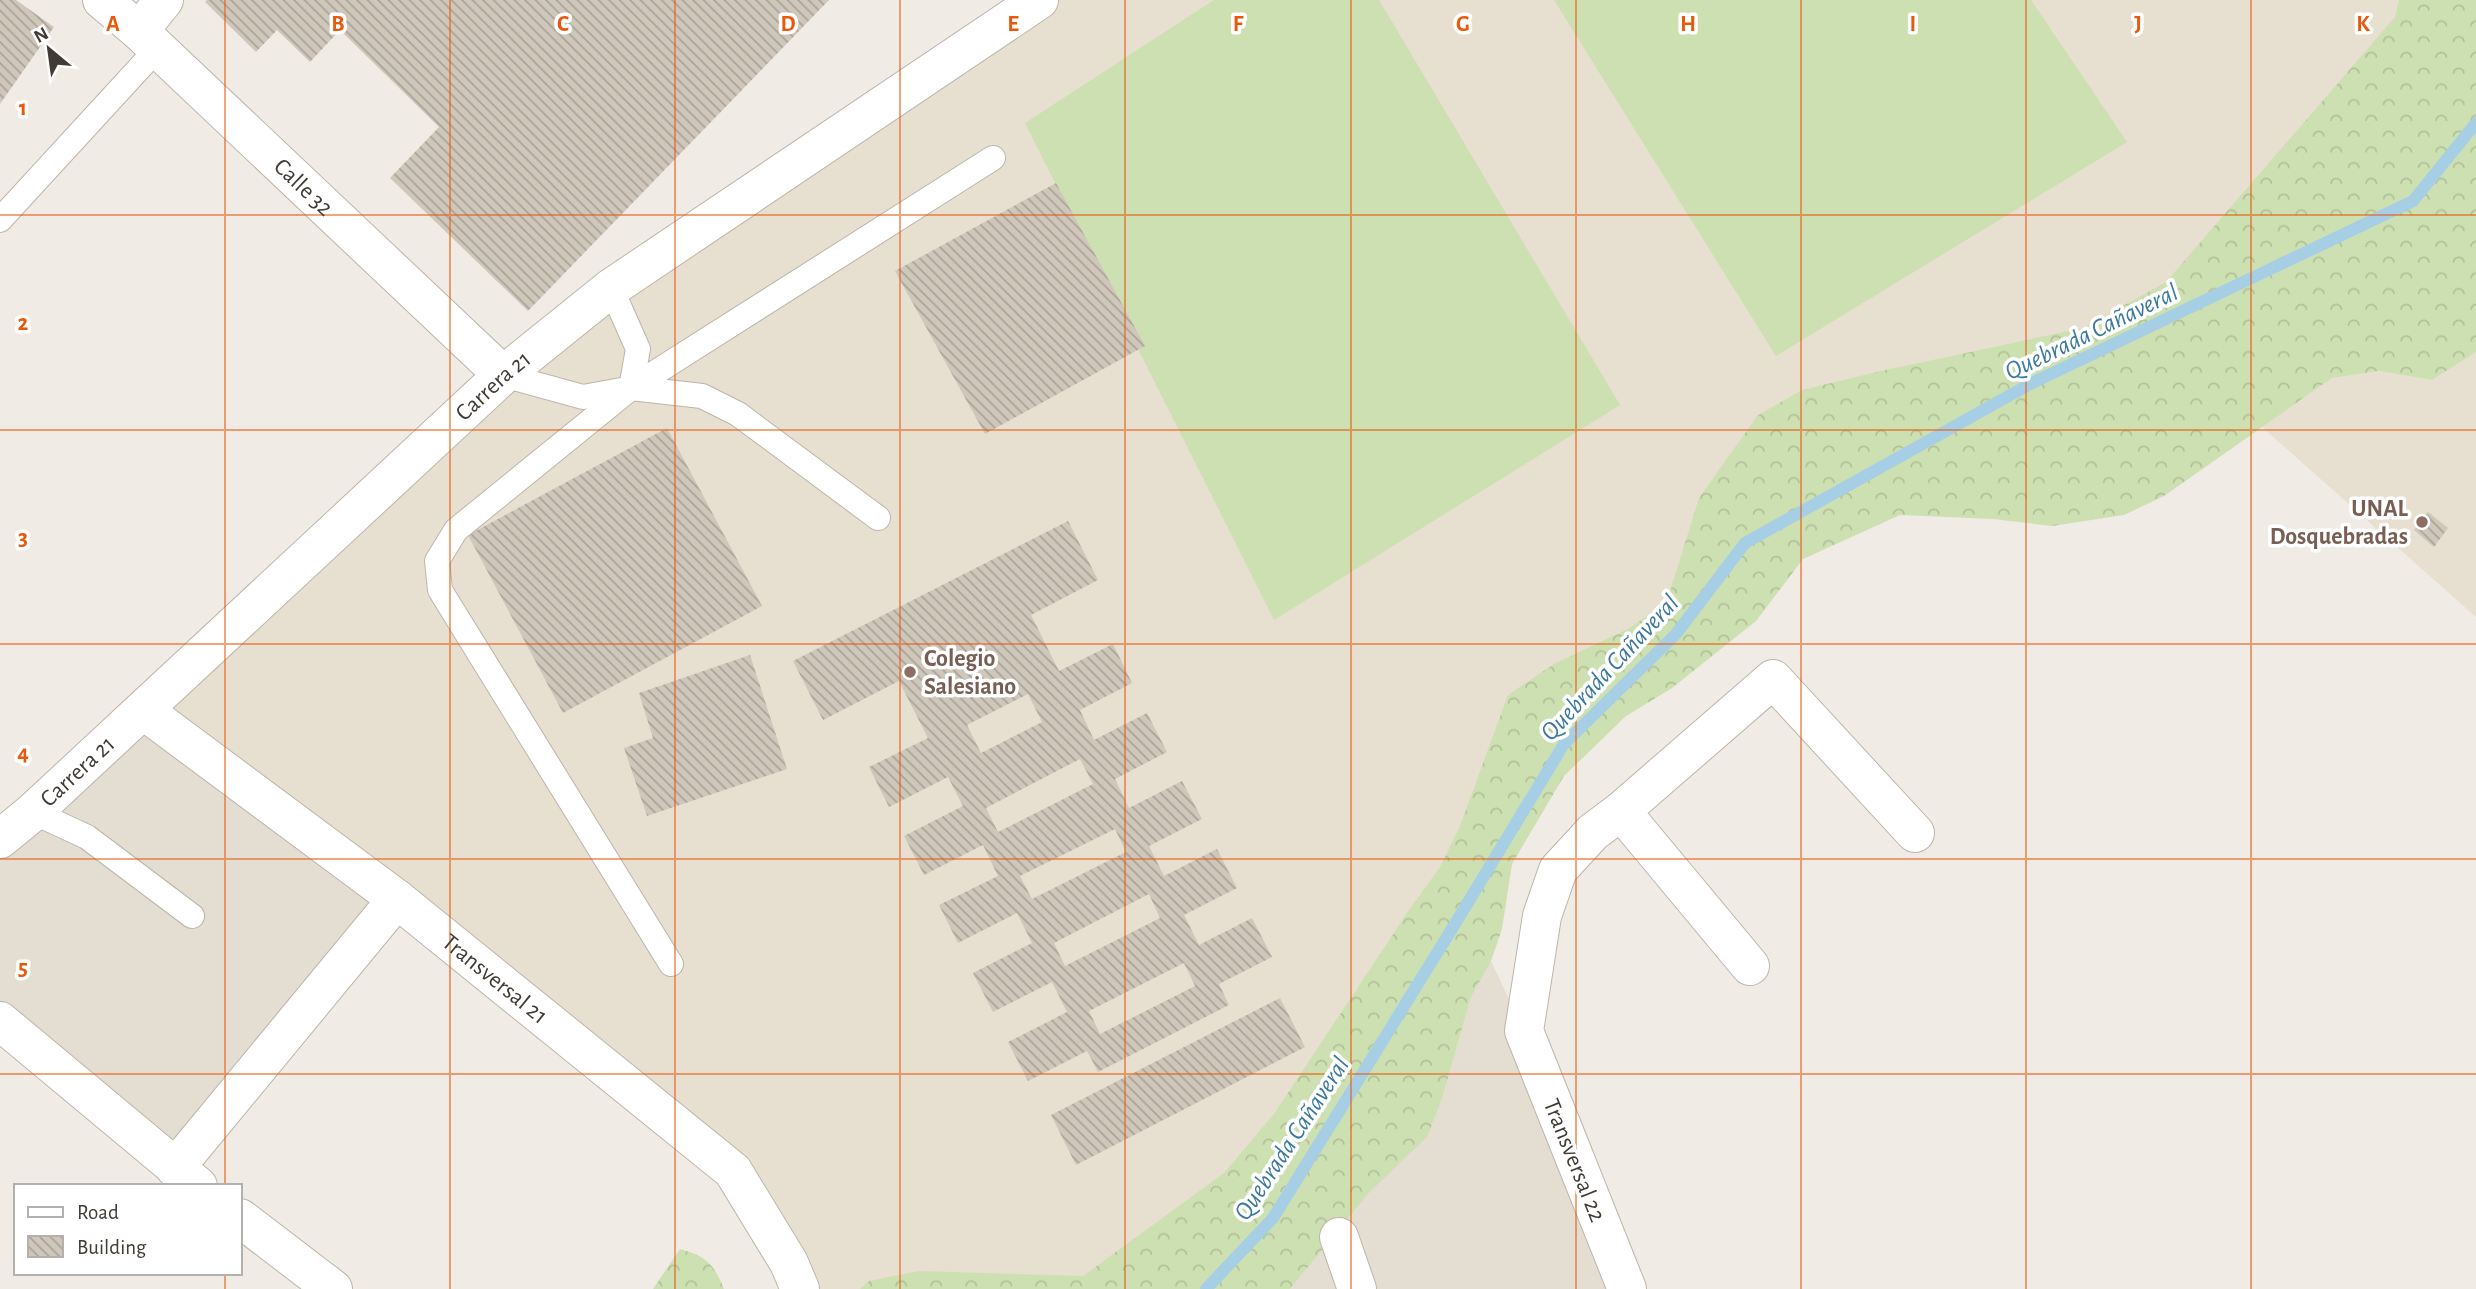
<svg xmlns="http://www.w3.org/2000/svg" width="2476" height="1289" viewBox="0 0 2476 1289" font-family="'Alegreya Sans',sans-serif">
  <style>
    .residential { fill: #e3ddd2 }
    .education { fill: #e7dfcf }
    .forest { fill: url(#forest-crowns) }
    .pitch { fill: #cde0b1 }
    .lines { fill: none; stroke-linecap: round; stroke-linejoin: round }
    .stream { stroke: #a6cfe6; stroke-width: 12 }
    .building { fill: url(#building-back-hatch); fill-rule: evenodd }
    .service-casing { stroke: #bdb5ab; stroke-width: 26 }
    .minor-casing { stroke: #bdb5ab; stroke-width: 40 }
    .tertiary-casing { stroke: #bdb5ab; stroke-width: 40 }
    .service { stroke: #fff; stroke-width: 24 }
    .minor { stroke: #fff; stroke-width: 38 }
    .tertiary { stroke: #fff; stroke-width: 38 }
    .grid { fill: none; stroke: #e8590c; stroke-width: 2; stroke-opacity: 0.55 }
    .education-dot { fill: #8d6e63; stroke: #fff; stroke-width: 2.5 }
    .labels { text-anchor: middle; stroke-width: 7; stroke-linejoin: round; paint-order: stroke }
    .street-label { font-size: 24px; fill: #413b35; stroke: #fff }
    .education-label { font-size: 24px; font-weight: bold; fill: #785e54; stroke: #fff; text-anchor: end }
    .water-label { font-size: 26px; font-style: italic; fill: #3b799f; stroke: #fff }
    .grid-label { font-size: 23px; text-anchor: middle; font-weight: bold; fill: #e8590c; stroke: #fff; stroke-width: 7; stroke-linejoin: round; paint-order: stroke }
  </style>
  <defs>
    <pattern id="forest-crowns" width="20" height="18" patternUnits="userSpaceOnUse" patternTransform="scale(1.75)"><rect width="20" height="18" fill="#cde0b1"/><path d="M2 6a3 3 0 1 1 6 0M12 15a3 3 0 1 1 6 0" fill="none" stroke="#b1c199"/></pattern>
    <pattern id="building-back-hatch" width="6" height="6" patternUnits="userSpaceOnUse" patternTransform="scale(1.75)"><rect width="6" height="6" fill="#d0c7bb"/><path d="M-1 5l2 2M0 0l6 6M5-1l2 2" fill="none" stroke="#aaa399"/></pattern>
  </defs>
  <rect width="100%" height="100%" fill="#f0ebe4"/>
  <g class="residential">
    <polygon points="143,710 397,899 175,1168 0,1021 0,839"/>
    <polygon points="1491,961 1524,1031 1627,1289 1290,1289 1369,1193 1427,1137 1442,1099 1471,997"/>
  </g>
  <g class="education">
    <polygon points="1039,0 2476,0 2476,123 1745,543 1564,744 1206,1289 803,1289 733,1171 143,710 503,375"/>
    <polygon points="2476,352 2476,617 2262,427 2332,378 2379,371 2432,380"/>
  </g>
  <g class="forest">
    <polygon points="2399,0 2476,0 2476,352 2432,380 2379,371 2332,378 2164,496 2124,515 2052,526 1993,519 1900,515 1803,559 1756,621 1672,688 1626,716 1564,776 1512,864 1502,929 1491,961 1471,997 1442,1099 1427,1137 1369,1193 1290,1289 860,1289 869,1281 919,1271 1083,1276 1224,1173 1274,1114 1407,913 1440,867 1460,826 1508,695 1554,664 1630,628 1667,601 1699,498 1758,415 1802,390 1881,371 2083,328 2166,282 2395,17"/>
    <path d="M680,1249C706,1256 714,1264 724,1289H653Z"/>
  </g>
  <g class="pitch">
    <polygon points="1214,0 1379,0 1620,405 1274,620 1025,123"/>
    <polygon points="1554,0 2031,0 2127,142 1776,356"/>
  </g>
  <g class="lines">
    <polyline class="stream" points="1206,1289 1273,1218 1450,932 1564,744 1676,634 1745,543 2032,383 2413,201 2476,123"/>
  </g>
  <g class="building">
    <polygon points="0,0 16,0 54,27 0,104"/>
    <polygon points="207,0 829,0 528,311 390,178 439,127 340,30 310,62 277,30 256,52 205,2"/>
    <polygon points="1056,183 1145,346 985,434 895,271"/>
    <polygon points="667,428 762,606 563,713 468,535"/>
    <polygon points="2428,512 2448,528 2434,547 2414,530"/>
    <path d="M1068,521L1098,580L1031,615L1059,671L1113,644L1132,683L1080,710L1094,740L1147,713L1167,752L1115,779L1129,808L1182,781L1202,819L1149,846L1164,876L1217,849L1237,888L1184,915L1199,945L1252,918L1272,957L1219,984L1229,1005L1098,1072L1087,1051L1028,1081L1008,1042L1067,1012L1052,982L993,1012L973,973L1032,943L1017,913L958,943L939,905L998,876L983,845L924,875L904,836L963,806L948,777L889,807L869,767L928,738L899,681L823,720L793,661ZM1028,694L1042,722L981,753L967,725ZM1080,759L1093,784L998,832L986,808ZM1115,829L1126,852L1032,899L1020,876ZM1149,894L1160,918L1065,966L1054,943ZM1184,963L1195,986L1100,1034L1089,1011Z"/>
    <polygon points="750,655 787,769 647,816 624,748 653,738 639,693"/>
    <polygon points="1280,998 1305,1047 1076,1165 1051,1115"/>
  </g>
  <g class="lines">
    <defs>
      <g id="service">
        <polyline points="0,220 157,49"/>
        <polyline points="611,288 638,349 631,388 702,396 738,414 878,518"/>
        <polyline points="503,375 583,397 627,389"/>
        <polyline points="33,812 87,837 192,916"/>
        <polyline points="671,964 440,590 437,561 456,530 631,388 993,158"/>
      </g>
      <g id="minor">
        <path id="s1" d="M102,0L139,31L503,375"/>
        <polyline points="139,31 164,0"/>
        <polyline points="1621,811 1750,966"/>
        <polyline points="0,1021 198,1186"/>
        <polyline points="175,1168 397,899"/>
        <polyline points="240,1218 333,1289"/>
        <polyline points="1339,1237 1357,1289"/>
        <polyline points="1627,1289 1524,1031 1542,916 1558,870 1593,832 1621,811 1773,679 1915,833"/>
      </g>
      <g id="tertiary">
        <path id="s2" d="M143,710L397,899L733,1171L789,1263L800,1289"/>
        <path id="s3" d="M0,839L33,812L503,375L611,288L1039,0"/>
      </g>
    </defs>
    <use href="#service" class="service-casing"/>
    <use href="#minor" class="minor-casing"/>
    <use href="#tertiary" class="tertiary-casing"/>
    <use href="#service" class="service"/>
    <use href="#minor" class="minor"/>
    <use href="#tertiary" class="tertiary"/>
  </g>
  <path class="grid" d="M225,0V1186M450,0V1289M675,0V1289M900,0V1289M1125,0V1289M1351,0V1289M1576,0V1289M1801,0V1289M2026,0V1289M2251,0V1289M0,215H2476M0,430H2476M0,644H2476M0,859H2476M0,1074H2476M225,1273V1289"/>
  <g class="education-dot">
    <circle cx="2422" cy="522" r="7"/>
    <circle cx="910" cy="672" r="7"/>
  </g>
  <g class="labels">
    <g class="street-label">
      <text dy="8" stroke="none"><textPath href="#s1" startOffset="275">Calle 32</textPath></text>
      <text dy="8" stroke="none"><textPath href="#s3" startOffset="670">Carrera 21</textPath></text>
      <text dy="8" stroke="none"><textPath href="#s3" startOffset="103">Carrera 21</textPath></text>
      <text dy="8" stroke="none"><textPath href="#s2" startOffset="443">Transversal 21</textPath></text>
      <text transform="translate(1575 1160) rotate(68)" y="8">Transversal 22</text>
    </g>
    <g class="education-label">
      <text x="2408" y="516">UNAL<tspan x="2408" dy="28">Dosquebradas</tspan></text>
      <text x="924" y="666" text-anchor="start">Colegio<tspan x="924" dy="28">Salesiano</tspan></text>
    </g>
    <g class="water-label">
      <text transform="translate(2091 331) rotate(-26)" y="9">Quebrada Cañaveral</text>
      <text transform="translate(1609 667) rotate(-47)" y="9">Quebrada Cañaveral</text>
      <text transform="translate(1291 1138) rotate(-57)" y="9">Quebrada Cañaveral</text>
    </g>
  </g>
  <g class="grid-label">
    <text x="113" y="31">A</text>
    <text x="338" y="31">B</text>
    <text x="563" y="31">C</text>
    <text x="788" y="31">D</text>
    <text x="1013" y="31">E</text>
    <text x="1238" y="31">F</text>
    <text x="1463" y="31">G</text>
    <text x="1688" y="31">H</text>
    <text x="1913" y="31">I</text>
    <text x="2138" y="31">J</text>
    <text x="2363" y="31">K</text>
    <text x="23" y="115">1</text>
    <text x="23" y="330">2</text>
    <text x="23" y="545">3</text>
    <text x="23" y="760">4</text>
    <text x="23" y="975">5</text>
  </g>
  <rect x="14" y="1184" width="228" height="91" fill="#ffffff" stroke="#b3b1ae" stroke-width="2"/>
  <rect x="28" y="1207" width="35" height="10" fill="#ffffff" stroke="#b3b1ae" stroke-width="2"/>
  <text x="77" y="1219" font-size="21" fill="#413b35">Road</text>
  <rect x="28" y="1236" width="35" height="21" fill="url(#building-back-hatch)" stroke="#b3b1ae" stroke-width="2"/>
  <text x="77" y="1254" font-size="21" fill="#413b35">Building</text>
  <g transform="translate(49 49) rotate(331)" stroke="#ffffff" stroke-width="5" paint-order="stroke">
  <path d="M0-5L12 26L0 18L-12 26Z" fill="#413b35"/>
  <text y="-10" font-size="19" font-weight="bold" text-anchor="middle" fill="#413b35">N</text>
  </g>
</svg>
